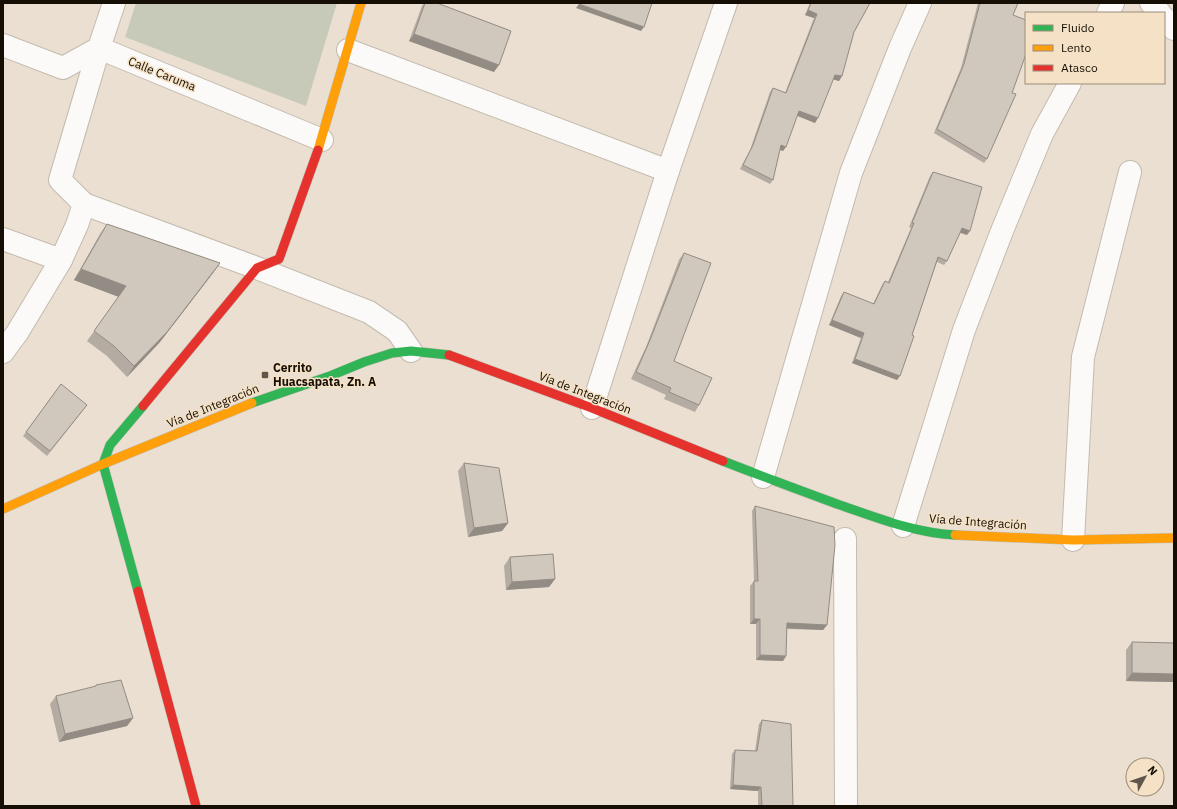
<svg xmlns="http://www.w3.org/2000/svg" width="1177" height="809" viewBox="0 0 1177 809" font-family="'IBM Plex Sans',sans-serif">
  <style>
    .green { fill: #c7cab9 }
    .lines { fill: none; stroke-linecap: round; stroke-linejoin: round }
    .street-casing { stroke: #c3bbaf; stroke-width: 24 }
    .fast-casing { stroke: #c3bbaf; stroke-width: 10 }
    .slow-casing { stroke: #c3bbaf; stroke-width: 10 }
    .jam-casing { stroke: #c3bbaf; stroke-width: 10 }
    .street { stroke: #fcfaf8; stroke-width: 22 }
    .fast { stroke: #30b455; stroke-width: 9 }
    .slow { stroke: #ff9f0a; stroke-width: 9 }
    .jam { stroke: #e5322d; stroke-width: 9 }
    .wall { fill: #b4aca3 }
    .shaded-wall { fill: #928c84 }
    .building { fill: #d1c8bd; stroke: #928c84 }
    .poi-dot { fill: #60574c; stroke: #f5e1c5; stroke-width: 1.5 }
    .labels { text-anchor: middle; stroke-width: 3; stroke-linejoin: round; paint-order: stroke }
    .street-label { font-size: 12px; fill: #150e05; stroke: #f5e1c5 }
    .poi-label { font-size: 12px; font-weight: bold; fill: #150e05; stroke: #f5e1c5; text-anchor: start }
  </style>
  <rect width="100%" height="100%" fill="#eadfd0"/>
  <polygon class="green" points="136,3 337,3 306,106 125,37"/>
  <g class="lines">
    <defs>
      <g id="street">
        <polyline points="1151,3 1160,13"/>
        <polyline points="1108,13 1113,3"/>
        <polyline points="1164,18 1174,29"/>
        <polyline points="3,45 63,68 99,48 322,140"/>
        <polyline points="348,50 668,171"/>
        <polyline points="84,204 257,268 369,312 397,331 411,351"/>
        <polyline points="3,239 61,260"/>
        <polyline points="3,352 17,333 61,260 77,225 84,204 60,180 99,48 114,3"/>
        <polyline points="592,408 668,171 726,3"/>
        <polyline points="763,477 851,173 900,48 920,3"/>
        <polyline points="903,526 964,330 1002,231 1042,134 1070,83"/>
        <polyline points="845,539 846,806"/>
        <polyline points="1073,540 1083,357 1130,172"/>
      </g>
      <g id="fast">
        <polyline points="252,403 330,376 364,362 392,353 411,351 449,355"/>
        <path d="M723,461C761,476 799,490 837,504C875,517 914,533 955,535"/>
        <polyline points="138,591 103,464 110,445 143,406"/>
      </g>
      <g id="slow">
        <polyline points="318,150 361,3"/>
        <polyline points="3,509 103,464 252,403"/>
        <polyline points="955,535 1073,540 1174,538"/>
      </g>
      <g id="jam">
        <polyline points="449,355 592,408 723,461"/>
        <polyline points="143,406 257,268 279,259 318,150"/>
        <polyline points="138,591 196,806"/>
      </g>
    </defs>
    <use href="#street" class="street-casing"/>
    <use href="#fast" class="fast-casing"/>
    <use href="#slow" class="slow-casing"/>
    <use href="#jam" class="jam-casing"/>
    <use href="#street" class="street"/>
    <use href="#fast" class="fast"/>
    <use href="#slow" class="slow"/>
    <use href="#jam" class="jam"/>
  </g>
  <g class="wall">
    <polygon points="424,3 437,3 494,72 409,41 422,6"/>
    <polygon points="810,3 870,3 854,32 842,76 839,81 833,79 815,123 797,116 783,151 780,150 773,180 770,184 740,169 750,150 770,92 773,88 785,93 814,18 805,15"/>
    <polygon points="978,3 1018,3 1013,15 987,159 984,163 934,133 961,68"/>
    <polygon points="933,172 967,235 960,233 947,261 944,265 937,262 897,380 852,363 861,338 829,325 841,296 844,292 873,304 882,285 885,281 888,282 911,228 909,227 930,176"/>
    <polygon points="107,224 220,263 213,273 160,342 127,377 107,356 87,341 119,297 74,280 100,234"/>
    <polygon points="684,253 674,361 699,405 695,412 664,399 666,395 631,379 646,347 679,260"/>
    <polygon points="61,384 84,409 47,456 23,436"/>
    <polygon points="464,463 508,523 502,531 468,537 458,471"/>
    <polygon points="755,506 827,625 823,630 787,629 786,656 783,661 756,660 756,624 750,624 750,586 754,581 752,511"/>
    <polygon points="510,557 555,579 549,587 506,590 504,566"/>
    <polygon points="1132,642 1173,682 1126,681 1126,650"/>
    <polygon points="96,685 133,718 127,726 59,742 50,704 56,696 95,687"/>
    <polygon points="762,720 793,806 758,806 758,791 730,789 732,754 735,750 755,751 759,724"/>
  </g>
  <g class="shaded-wall">
    <polygon points="579,4 644,27 641,31 576,8"/>
    <polygon points="808,10 817,14 814,18 805,15"/>
    <polygon points="414,34 499,65 494,72 409,41"/>
    <polygon points="835,75 842,76 839,81 832,79"/>
    <polygon points="799,111 818,118 815,123 796,115"/>
    <polygon points="781,145 786,147 783,151 778,149"/>
    <polygon points="962,228 970,231 967,235 959,232"/>
    <polygon points="220,263 213,273 160,342 127,377 134,366"/>
    <polygon points="81,269 126,286 119,297 74,280"/>
    <polygon points="832,320 864,333 861,338 829,325"/>
    <polygon points="855,359 900,376 897,380 852,363"/>
    <polygon points="508,523 502,531 468,537 474,528"/>
    <polygon points="555,579 549,587 506,590 512,582"/>
    <polygon points="754,619 760,619 756,624 750,624"/>
    <polygon points="787,623 827,625 823,630 783,628"/>
    <polygon points="760,655 786,656 783,661 756,660"/>
    <polygon points="1132,673 1174,674 1174,681 1173,682 1126,681"/>
    <polygon points="133,718 127,726 59,742 65,734"/>
    <polygon points="733,785 761,787 758,791 730,789"/>
  </g>
  <g class="building">
    <polygon points="425,3 437,3 511,31 499,65 414,34"/>
    <polygon points="580,3 652,3 644,27 579,4"/>
    <polygon points="811,3 870,3 854,32 842,76 835,75 818,118 799,111 786,147 781,145 773,180 743,165 753,145 773,88 786,93 817,14 808,10"/>
    <polygon points="980,3 1018,3 1013,15 1026,20 1026,54 1012,93 1016,94 987,159 937,129 964,64"/>
    <polygon points="933,172 982,187 970,231 962,228 960,233 947,261 938,257 912,335 914,336 900,376 855,359 864,333 832,320 844,292 874,304 885,281 889,283 914,223 912,223"/>
    <polygon points="107,224 220,263 167,332 134,366 114,346 94,331 126,286 81,269"/>
    <polygon points="684,253 711,263 674,361 712,378 699,405 669,392 671,388 636,372 650,340"/>
    <polygon points="61,384 87,405 50,451 26,432"/>
    <polygon points="464,463 499,468 508,523 474,528"/>
    <polygon points="755,506 834,527 835,545 827,625 787,623 786,656 760,655 760,619 754,619 754,581 758,581"/>
    <polygon points="553,554 555,579 512,582 510,557"/>
    <polygon points="1132,642 1174,643 1174,674 1132,673"/>
    <polygon points="121,680 133,718 65,734 56,696 96,686 96,685"/>
    <polygon points="762,720 791,724 793,806 762,806 761,787 733,785 735,750 757,751"/>
  </g>
  <rect class="poi-dot" x="261" y="371" width="8" height="8" rx="2"/>
  <g class="labels">
    <g class="street-label">
      <text transform="translate(162 74) rotate(22)" y="4">Calle Caruma</text>
      <text transform="translate(585 393) rotate(21)" y="4">Vía de Integración</text>
      <text transform="translate(213 406) rotate(-22)" y="4">Vía de Integración</text>
      <text transform="translate(978 522) rotate(4)" y="4">Vía de Integración</text>
    </g>
    <g class="poi-label">
      <text x="273" y="372">Cerrito<tspan x="273" dy="14">Huacsapata, Zn. A</tspan></text>
    </g>
  </g>
  <rect width="1177" height="809" fill="none" stroke="#150e05" stroke-width="8"/>
  <rect x="1025" y="12" width="140" height="72" fill="#f5e1c5" stroke="#9b8d78"/>
  <rect x="1033" y="25" width="20" height="6" fill="#30b455" stroke="#9b8d78"/>
  <text x="1061" y="32" font-size="12" fill="#150e05">Fluido</text>
  <rect x="1033" y="45" width="20" height="6" fill="#ff9f0a" stroke="#9b8d78"/>
  <text x="1061" y="52" font-size="12" fill="#150e05">Lento</text>
  <rect x="1033" y="65" width="20" height="6" fill="#e5322d" stroke="#9b8d78"/>
  <text x="1061" y="72" font-size="12" fill="#150e05">Atasco</text>
  <g transform="translate(1145 777) rotate(50)"><circle r="19" fill="#f5e1c5" stroke="#9b8d78"/>
  <path d="M0-3L7 15L0 10L-7 15Z" fill="#60574c"/>
  <text y="-6" font-size="11" font-weight="bold" text-anchor="middle" fill="#150e05">N</text>
  </g>
</svg>
